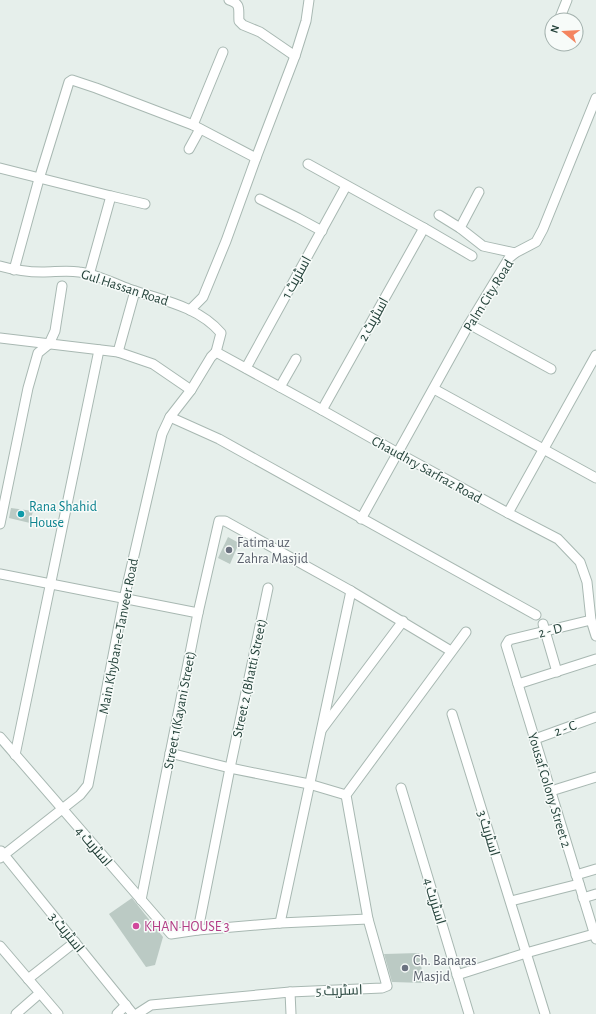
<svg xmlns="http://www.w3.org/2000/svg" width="596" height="1014" viewBox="0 0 596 1014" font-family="'Alegreya Sans',Cairo,sans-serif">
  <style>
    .building { fill: #bbcac4 }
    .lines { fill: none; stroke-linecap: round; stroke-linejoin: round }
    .street-casing { stroke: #a8b8b2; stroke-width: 11 }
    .street { stroke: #fff; stroke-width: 9 }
    .culture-dot { fill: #0f9aa8; stroke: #f7fbf9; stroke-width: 1.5 }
    .worship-dot { fill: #6b7280; stroke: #f7fbf9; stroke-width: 1.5 }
    .hotel-dot { fill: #d1479c; stroke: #f7fbf9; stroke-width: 1.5 }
    .labels { text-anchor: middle; stroke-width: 3; stroke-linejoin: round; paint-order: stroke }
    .street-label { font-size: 14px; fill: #24423a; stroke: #f7fbf9 }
    .culture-label { font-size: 14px; fill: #0d838f; stroke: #f7fbf9; text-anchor: start }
    .worship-label { font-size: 14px; fill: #5b616d; stroke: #f7fbf9; text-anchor: start }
    .hotel-label { font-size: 14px; fill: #b23c85; stroke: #f7fbf9; text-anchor: start }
  </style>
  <rect width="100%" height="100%" fill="#e6efeb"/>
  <g class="building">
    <polygon points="11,508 33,511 30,523 9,518"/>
    <polygon points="228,537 239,543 230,564 218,558"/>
    <polygon points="132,898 163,937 155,965 146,967 109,914"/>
    <polygon points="419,953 424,983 392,982 384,954"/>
  </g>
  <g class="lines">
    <defs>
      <g id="street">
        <path d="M229,0C242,4 238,10 239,21L243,25L260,32L295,56"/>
        <polyline points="559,20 567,0"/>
        <polyline points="193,125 223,52"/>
        <polyline points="189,149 200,129"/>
        <polyline points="308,164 424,228 472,256"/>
        <polyline points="0,168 111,196"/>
        <polyline points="260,199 298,218 322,231"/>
        <polyline points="439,215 460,228 483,246 515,253"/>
        <polyline points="460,228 479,192"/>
        <path d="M0,266C14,270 28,272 42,272C55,272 67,270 79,272C96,274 113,283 129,289C161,300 198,306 221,333L216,352"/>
        <polyline points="14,270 39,179 69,82 72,80 96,88 193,125 256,158"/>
        <polyline points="89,275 111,196 145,204"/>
        <polyline points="190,310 203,297 226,241 256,158 295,56 306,21 309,0"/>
        <polyline points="469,324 551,369"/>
        <polyline points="0,338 118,352 153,364 191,390"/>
        <polyline points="118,352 135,291"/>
        <polyline points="216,352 322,410 398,453 508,513 558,539 580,562 587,582 591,620 596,636"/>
        <polyline points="246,368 346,186"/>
        <polyline points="280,387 296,359"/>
        <polyline points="434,389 596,478"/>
        <polyline points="322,410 424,228"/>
        <polyline points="170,417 219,439 536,615"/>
        <polyline points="508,513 596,355"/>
        <polyline points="361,519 469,324 509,258 515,253 536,242 543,229 596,98"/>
        <polyline points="0,524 28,388 38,353 49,344 55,331 62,286"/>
        <polyline points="0,574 198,613"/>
        <polyline points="591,620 509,640 506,645 596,939"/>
        <polyline points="543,624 557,672"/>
        <polyline points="518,684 596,659"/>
        <polyline points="452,714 545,1014"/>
        <polyline points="322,729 403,621"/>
        <polyline points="0,737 171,934 198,930 280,923 368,919"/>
        <polyline points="535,739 596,717"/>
        <polyline points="170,753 230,768 309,784 346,795"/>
        <polyline points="15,755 99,350"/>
        <polyline points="401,788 469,1014"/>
        <polyline points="551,791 596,777"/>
        <polyline points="1,851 133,1014"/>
        <polyline points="0,858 80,795 88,785 124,599 162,434 170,417 191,390 211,357 216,352"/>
        <polyline points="576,875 596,869"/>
        <polyline points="583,898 596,894"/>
        <polyline points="141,900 198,613 219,521 225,521 351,591"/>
        <polyline points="511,901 579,884"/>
        <polyline points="280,923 351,591 451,651"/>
        <polyline points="198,930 230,768 268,588"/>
        <polyline points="0,946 58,1014"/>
        <polyline points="457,975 526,953 594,934"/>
        <polyline points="28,979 75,942"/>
        <polyline points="290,992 291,1014"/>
        <polyline points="16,1014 40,993"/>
        <polyline points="117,1014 126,1005"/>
        <polyline points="137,1014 151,1005 290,992 382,988 387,986 368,919 346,795 466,632"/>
      </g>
    </defs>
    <use href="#street" class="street-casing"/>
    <use href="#street" class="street"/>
  </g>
  <circle class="culture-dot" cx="21" cy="514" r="4"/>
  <g class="worship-dot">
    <circle cx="229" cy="550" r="4"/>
    <circle cx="405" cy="968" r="4"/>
  </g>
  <circle class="hotel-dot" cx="136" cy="926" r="4"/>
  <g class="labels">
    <g class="street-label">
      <text transform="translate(296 277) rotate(-61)" y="5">اسٹریٹ 1</text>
      <text transform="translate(125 287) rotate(18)" y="5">Gul Hassan Road</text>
      <text transform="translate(488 295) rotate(-58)" y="5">Palm City Road</text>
      <text transform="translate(373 319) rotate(-61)" y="5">اسٹریٹ 2</text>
      <text transform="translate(427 469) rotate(29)" y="5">Chaudhry Sarfraz Road</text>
      <text transform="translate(550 630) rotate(-14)" y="5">2 - D</text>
      <text transform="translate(118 636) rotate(-79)" y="5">Main Khyban-e-Tanveer Road</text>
      <text transform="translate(249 678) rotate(-78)" y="5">Street 2 (Bhatti Street)</text>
      <text transform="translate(179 710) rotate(-79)" y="5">Street 1(Kayani Street)</text>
      <text transform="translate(565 728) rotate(-20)" y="5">2 - C</text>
      <text transform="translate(550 790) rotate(73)" y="5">Yousaf Colony Street 2</text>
      <text transform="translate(489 833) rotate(73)" y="5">اسٹریٹ 3</text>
      <text transform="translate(94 846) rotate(49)" y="5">اسٹریٹ 4</text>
      <text transform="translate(435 901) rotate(73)" y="5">اسٹریٹ 4</text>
      <text transform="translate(67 932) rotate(51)" y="5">اسٹریٹ 3</text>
      <text transform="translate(339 990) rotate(-2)" y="5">اسٹریٹ 5</text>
    </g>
    <g class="culture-label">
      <text x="29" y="511">Rana Shahid<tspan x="29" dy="16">House</tspan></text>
    </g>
    <g class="worship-label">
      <text x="237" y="547">Fatima uz<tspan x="237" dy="16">Zahra Masjid</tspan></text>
      <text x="413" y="965">Ch. Banaras<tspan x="413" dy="16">Masjid</tspan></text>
    </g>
    <g class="hotel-label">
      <text x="144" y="931">KHAN HOUSE 3</text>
    </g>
  </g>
  <g transform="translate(564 32) rotate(288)"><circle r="19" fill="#f7fbf9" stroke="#a3b1ad"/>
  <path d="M0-3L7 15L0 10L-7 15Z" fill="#f4845f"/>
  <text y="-6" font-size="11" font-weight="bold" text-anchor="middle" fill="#24423a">N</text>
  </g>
</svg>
